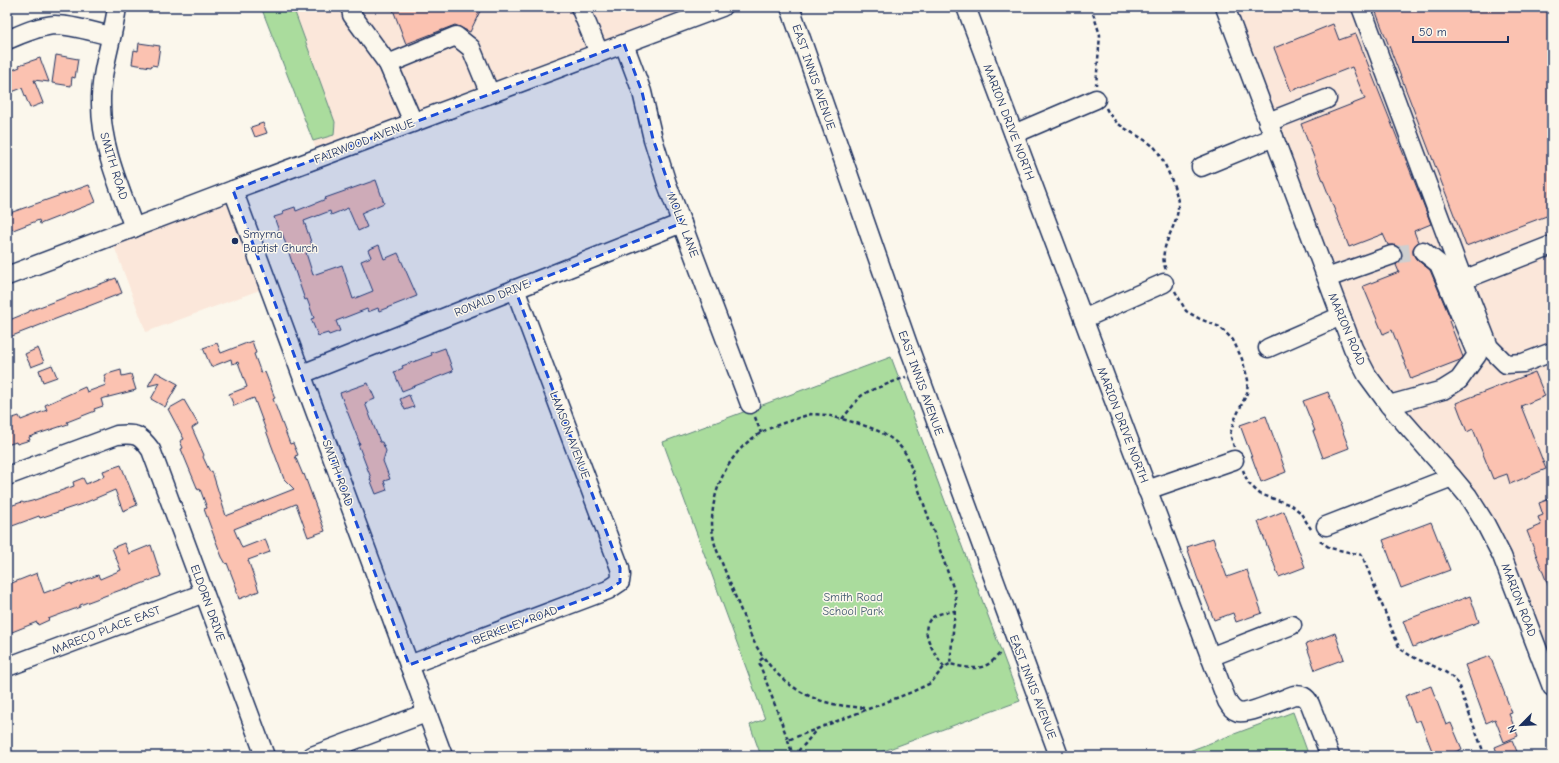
<svg xmlns="http://www.w3.org/2000/svg" width="1559" height="763" viewBox="0 0 1559 763" font-family="'Comic Neue',sans-serif">
  <style>
    .built { fill: #fbe7da }
    .green { fill: #aadc9d; stroke: #62867e }
    .building { fill: #fbc2b1; stroke: #1b2f5e }
    .lines { fill: none; stroke-linecap: round; stroke-linejoin: round }
    .minor-tunnel { stroke: #cecfd0; stroke-width: 18; stroke-dasharray: 18 9; stroke-linecap: butt }
    .minor-casing { stroke: #1b2f5e; stroke-width: 21 }
    .path { stroke: #1b2f5e; stroke-width: 2.5; stroke-dasharray: 4 3; stroke-linecap: butt }
    .minor { stroke: #fbf7ec; stroke-width: 18 }
    .marked { fill: #1d4ed8; fill-opacity: 0.2; stroke: #1d4ed8; stroke-width: 3; stroke-dasharray: 8 5; stroke-linejoin: round }
    .poi-dot { fill: #1b2f5e; stroke: #fbf7ec; stroke-width: 1.5 }
    .labels { text-anchor: middle; stroke-width: 3; stroke-linejoin: round; paint-order: stroke }
    .street-label { font-size: 12px; fill: #1b2f5e; stroke: #fbf7ec }
    .poi-label { font-size: 12px; fill: #1b2f5e; stroke: #fbf7ec; text-anchor: start }
    .park-label { font-size: 12px; fill: #3f5a6e; stroke: #fbf7ec }
  </style>
  <rect width="100%" height="100%" fill="#fbf7ec"/>
  <filter id="ink" filterUnits="userSpaceOnUse"><feTurbulence type="fractalNoise" baseFrequency=".025" numOctaves="2"/><feDisplacementMap in="SourceGraphic" scale="8" xChannelSelector="R" yChannelSelector="G"/><feConvolveMatrix kernelMatrix="1 2 1 2 8 2 1 2 1" color-interpolation-filters="sRGB"/></filter>
  <g filter="url(#ink)">
    <g class="built">
      <polygon points="293,7 727,7 320,160 313,141 334,135 335,122"/>
      <polygon points="1225,7 1552,7 1552,695 1493,543 1359,364"/>
      <polygon points="230,193 265,288 146,332 111,238"/>
    </g>
    <g class="green">
      <polygon points="261,7 293,7 335,122 334,135 313,141"/>
      <polygon points="891,357 1020,701 870,756 761,756 750,725 765,719 663,442"/>
      <polygon points="1293,712 1309,756 1182,756 1181,754"/>
    </g>
    <g class="building">
      <polygon points="392,7 482,7 470,32 455,25 406,44"/>
      <polygon points="1374,7 1552,7 1552,47 1548,49 1552,60 1552,214 1466,246"/>
      <polygon points="1333,24 1339,40 1356,34 1421,198 1431,224 1414,231 1418,242 1415,245 1413,249 1413,254 1416,259 1430,270 1451,320 1449,321 1463,357 1460,360 1411,379 1392,330 1383,334 1363,286 1399,272 1396,265 1400,261 1402,257 1402,251 1398,247 1394,245 1388,245 1383,234 1349,247 1301,124 1365,99 1352,67 1291,91 1274,48"/>
      <polygon points="139,43 160,46 157,66 152,65 151,67 132,64 134,50 138,51"/>
      <polygon points="56,55 78,59 75,78 72,77 71,86 52,83"/>
      <polygon points="40,58 49,82 34,80 43,103 30,108 22,88 7,94 7,72 20,67 19,65"/>
      <polygon points="263,123 267,133 255,137 251,127"/>
      <polygon points="376,180 384,203 361,213 367,227 358,231 348,208 331,215 330,211 304,221 314,251 306,253 313,275 342,265 353,299 373,291 361,261 371,257 368,250 379,245 384,259 398,253 417,296 379,311 378,308 368,312 367,309 336,321 340,331 329,335 328,333 318,336 311,319 314,318 307,299 305,300 282,233 280,234 274,217 284,214 283,211 295,207 296,211 326,199 325,198"/>
      <polygon points="89,185 96,202 40,224 39,220 13,230 12,228 7,230 7,214"/>
      <polygon points="116,278 122,293 7,338 7,321 29,312 29,311"/>
      <polygon points="252,341 256,353 254,354 261,373 265,372 275,398 273,399 290,444 293,443 298,455 295,456 303,475 304,474 325,531 308,537 296,504 234,529 242,548 265,539 270,552 248,560 259,591 239,599 236,589 237,589 227,563 226,564 222,557 215,539 204,509 207,508 200,489 198,490 181,449 183,448 180,441 184,439 168,409 184,400 198,424 192,428 204,455 203,457 210,472 212,471 226,516 294,489 284,479 254,398 234,406 229,394 247,387 238,362 232,364 231,359 211,367 203,348 217,343 221,353"/>
      <polygon points="38,348 44,362 31,367 25,354"/>
      <polygon points="445,348 453,371 402,391 394,372 403,368 402,366 432,355 431,353"/>
      <polygon points="52,365 57,377 43,382 39,370"/>
      <polygon points="121,370 122,376 131,374 136,390 101,399 103,406 94,409 95,411 67,422 68,424 29,437 30,440 17,444 16,442 7,445 7,420 19,416 21,420 47,410 45,405 85,387 87,392 106,385 104,381 106,380 104,375"/>
      <polygon points="156,372 178,384 165,407 151,399 160,383 148,386"/>
      <polygon points="1535,372 1545,396 1521,406 1546,469 1510,484 1507,474 1493,479 1473,429 1467,432 1456,403"/>
      <polygon points="368,383 375,399 365,403 380,442 382,442 386,451 383,461 390,479 384,481 387,490 376,494 370,479 371,478 358,444 360,444 340,393"/>
      <polygon points="1328,392 1349,448 1323,458 1313,431 1315,431 1303,401"/>
      <polygon points="409,395 414,407 405,410 400,399"/>
      <polygon points="1266,416 1286,472 1261,482 1240,425"/>
      <polygon points="121,465 137,505 123,511 115,490 82,504 40,518 39,516 7,528 7,507 22,502 24,503 32,501 74,486 73,482 83,478 86,484 105,476 103,471"/>
      <polygon points="1552,498 1552,592 1551,593 1527,531 1541,525 1538,517 1543,515 1539,503"/>
      <polygon points="1284,511 1305,567 1279,577 1258,522"/>
      <polygon points="1431,522 1450,570 1401,588 1383,540"/>
      <polygon points="1213,538 1227,577 1247,570 1262,613 1236,622 1233,613 1214,620 1197,577 1187,547"/>
      <polygon points="124,543 129,554 151,545 161,576 126,590 126,588 80,605 80,607 48,619 49,620 38,625 37,622 7,634 7,585 37,573 44,593 71,583 72,585 98,575 100,579 121,570 112,548"/>
      <polygon points="1470,596 1479,622 1413,647 1403,621"/>
      <polygon points="1335,633 1344,659 1315,670 1306,644"/>
      <polygon points="1490,656 1512,713 1509,714 1518,736 1504,742 1495,719 1486,723 1465,665"/>
      <polygon points="1431,686 1446,725 1451,723 1462,749 1446,756 1434,756 1420,720 1415,722 1405,696"/>
      <polygon points="1512,740 1519,756 1498,756 1495,747"/>
    </g>
    <g class="lines">
      <polyline class="minor-tunnel" points="1392,255 1423,251"/>
      <defs>
        <g id="minor">
          <path d="M117,7C113,39 100,71 101,104C101,147 120,188 134,228"/>
          <polyline points="351,7 352,15 388,64 413,122"/>
          <polyline points="580,7 599,53"/>
          <polyline points="790,7 907,342 1059,756"/>
          <path d="M966,7L1227,701C1230,706 1232,710 1238,712C1247,715 1283,699 1294,695C1302,695 1306,696 1310,704L1330,756"/>
          <polyline points="1225,7 1353,348 1367,375 1389,405 1452,477 1468,496 1485,523 1502,556 1552,687"/>
          <polyline points="1361,7 1463,280 1489,347 1506,364 1523,363 1552,352"/>
          <path d="M7,40C22,34 38,26 55,25C73,25 93,32 111,36"/>
          <polyline points="624,44 642,92 653,139 667,184 750,404"/>
          <polyline points="388,64 456,36 471,48 490,94"/>
          <polyline points="1268,122 1327,99"/>
          <polyline points="1014,134 1096,99"/>
          <polyline points="1201,167 1274,137"/>
          <polyline points="233,190 443,756"/>
          <polyline points="7,276 233,190 722,7"/>
          <polyline points="1327,278 1392,255"/>
          <polyline points="1463,280 1552,245"/>
          <polyline points="1083,319 1164,283"/>
          <polyline points="1268,348 1341,316"/>
          <polyline points="302,374 682,223"/>
          <polyline points="1389,405 1443,390 1459,380 1477,355 1439,264 1423,251"/>
          <path d="M7,476L117,435C136,433 140,435 151,450L265,756"/>
          <polyline points="1147,490 1234,460"/>
          <polyline points="1326,526 1452,477"/>
          <polyline points="1210,657 1292,625"/>
          <polyline points="409,665 608,590 620,582 621,575 620,568 515,289"/>
          <polyline points="7,667 204,593"/>
          <polyline points="312,756 426,713"/>
        </g>
      </defs>
      <use href="#minor" class="minor-casing"/>
      <g class="path">
        <polyline points="1091,7 1100,35 1096,85"/>
        <path d="M1106,108C1115,128 1137,133 1153,146C1161,152 1175,186 1177,197C1184,224 1155,244 1166,270"/>
        <polyline points="1175,291 1186,311 1200,319 1220,327 1233,340 1242,359 1248,380 1247,393 1234,421 1230,434 1234,447"/>
        <polyline points="755,417 761,433"/>
        <polyline points="842,419 861,396 869,391 906,377"/>
        <polyline points="1243,470 1248,483 1260,494 1291,505 1300,512 1311,529"/>
        <path d="M1320,541L1330,548L1362,555L1399,647C1416,664 1444,664 1458,684L1485,756"/>
        <polyline points="763,658 759,661 760,665 788,740 912,692 931,683 944,667 950,664"/>
        <path d="M944,667C936,655 916,629 933,617C939,613 948,612 955,611"/>
        <path d="M864,708C858,707 852,707 846,706C801,701 770,675 751,636L716,548C703,509 723,455 759,434C773,425 794,420 810,414L827,415C855,423 892,429 907,456L954,590L956,599L950,664C972,669 984,673 1000,653"/>
        <polyline points="788,740 793,756"/>
        <polyline points="793,756 805,744 816,730"/>
      </g>
      <use href="#minor" class="minor"/>
    </g>
  </g>
  <path class="marked" d="M624,44L642,92L653,139L682,223L515,289L620,568V582L608,590L409,665L233,190Z"/>
  <circle class="poi-dot" cx="235" cy="241" r="4"/>
  <g class="labels">
    <g class="street-label">
      <text transform="translate(814 77) rotate(71)" y="4">EAST INNIS AVENUE</text>
      <text transform="translate(1009 122) rotate(69)" y="4">MARION DRIVE NORTH</text>
      <text transform="translate(364 141) rotate(-21)" y="4">FAIRWOOD AVENUE</text>
      <text transform="translate(114 166) rotate(73)" y="4">SMITH ROAD</text>
      <text transform="translate(683 225) rotate(69)" y="4">MOLLY LANE</text>
      <text transform="translate(492 298) rotate(-22)" y="4">RONALD DRIVE</text>
      <text transform="translate(1347 329) rotate(67)" y="4">MARION ROAD</text>
      <text transform="translate(921 383) rotate(70)" y="4">EAST INNIS AVENUE</text>
      <text transform="translate(1123 425) rotate(69)" y="4">MARION DRIVE NORTH</text>
      <text transform="translate(570 435) rotate(69)" y="4">LAMSON AVENUE</text>
      <text transform="translate(338 473) rotate(70)" y="4">SMITH ROAD</text>
      <text transform="translate(1519 600) rotate(69)" y="4">MARION ROAD</text>
      <text transform="translate(208 603) rotate(70)" y="4">ELDORN DRIVE</text>
      <text transform="translate(515 625) rotate(-21)" y="4">BERKELEY ROAD</text>
      <text transform="translate(106 630) rotate(-21)" y="4">MARECO PLACE EAST</text>
      <text transform="translate(1033 687) rotate(69)" y="4">EAST INNIS AVENUE</text>
    </g>
    <g class="poi-label">
      <text x="243" y="238">Smyrna<tspan x="243" dy="14">Baptist Church</tspan></text>
    </g>
    <g class="park-label">
      <text x="853" y="601">Smith Road<tspan x="853" dy="14">School Park</tspan></text>
    </g>
  </g>
  <rect width="1559" height="763" fill="none" stroke="#fbf7ec" stroke-width="24"/>
  <rect x="12" y="12" width="1535" height="739" fill="none" stroke="#1b2f5e" stroke-width="1.5" filter="url(#ink)"/>
  <g transform="translate(1521 725) rotate(246)" stroke="#fbf7ec" stroke-width="3" paint-order="stroke">
  <path d="M0-3L7 15L0 10L-7 15Z" fill="#1b2f5e"/>
  <text y="-6" font-size="11" font-weight="bold" text-anchor="middle" fill="#1b2f5e">N</text>
  </g>
  <path d="M1413 36v6h95v-6" fill="none" stroke="#1b2f5e" stroke-width="2"/>
  <text x="1419" y="36" font-size="12" fill="#1b2f5e" stroke="#fbf7ec" stroke-width="3" paint-order="stroke">50 m</text>
</svg>
